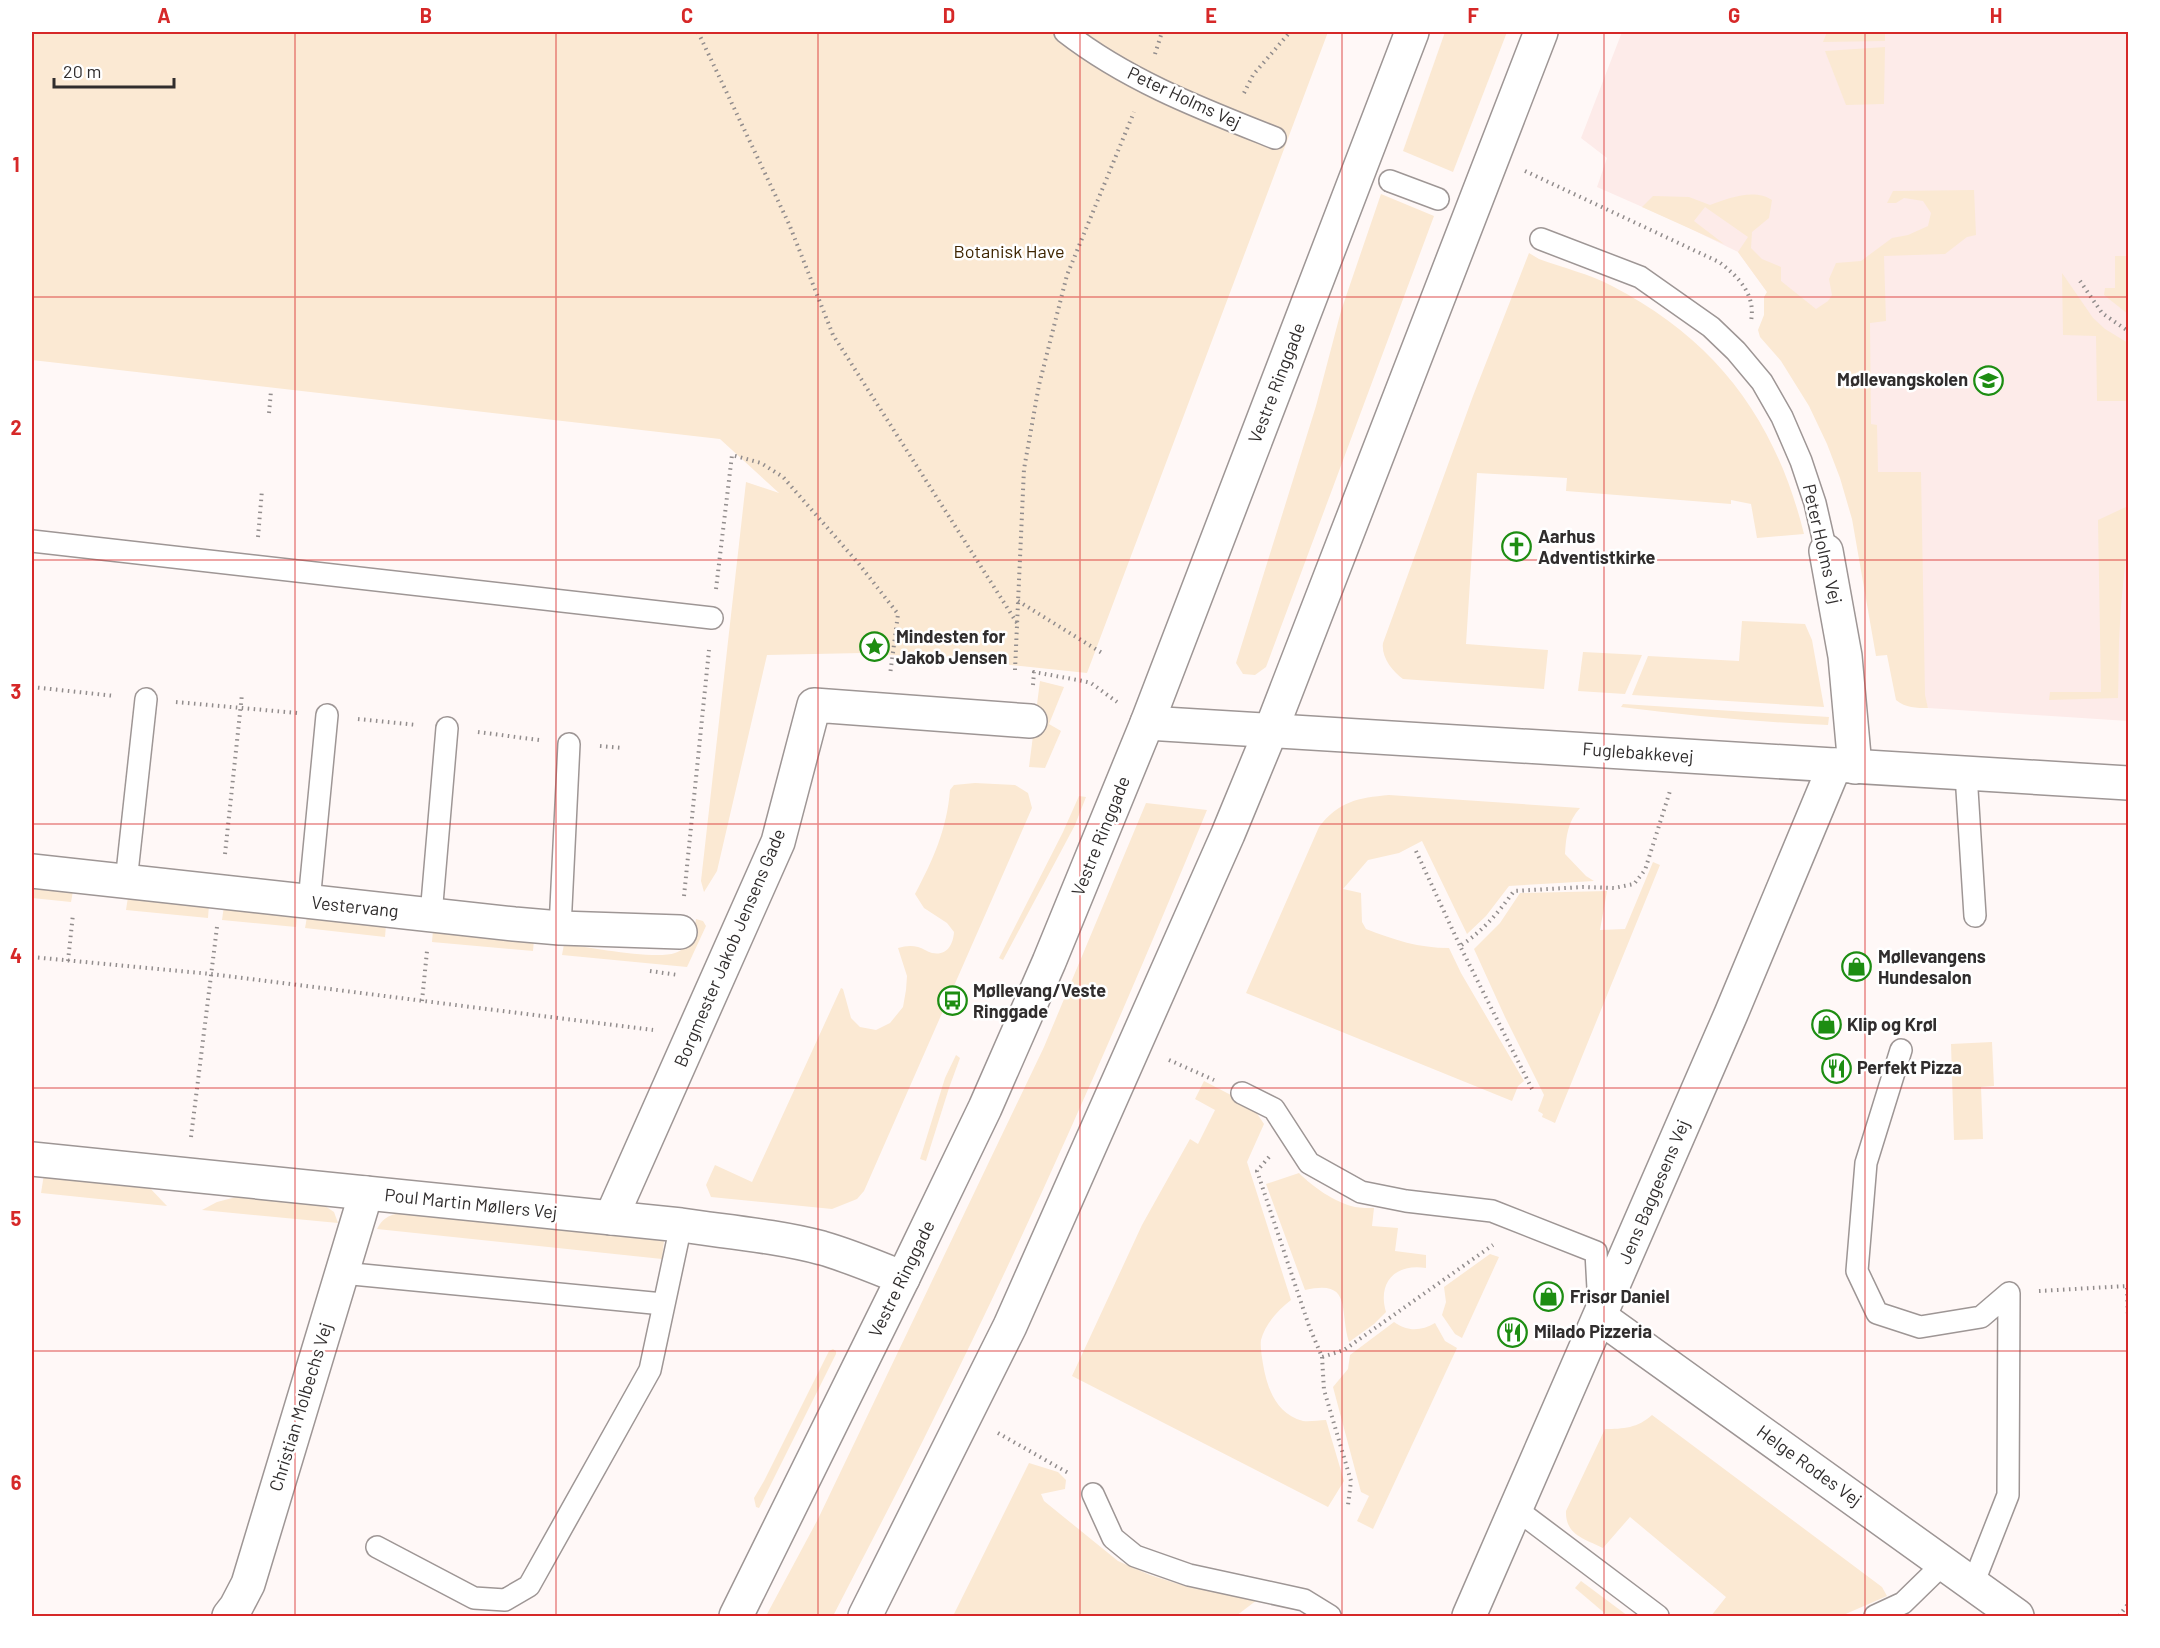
<svg xmlns="http://www.w3.org/2000/svg" width="2160" height="1648" viewBox="0 0 2160 1648" font-family="Barlow,sans-serif">
  <style>
    .built { fill: #fdebe9 }
    .green { fill: #fbe9d3 }
    .lines { fill: none; stroke-linecap: round; stroke-linejoin: round }
    .lane-casing { stroke: #9e9695; stroke-width: 24 }
    .street-casing { stroke: #9e9695; stroke-width: 36 }
    .secondary-casing { stroke: #9e9695; stroke-width: 36 }
    .path { stroke: #928d8d; stroke-width: 4; stroke-dasharray: 1.5 4.5; stroke-linecap: butt }
    .lane { stroke: #fff; stroke-width: 21 }
    .street { stroke: #fff; stroke-width: 33 }
    .secondary { stroke: #fff; stroke-width: 33 }
    .grid { fill: none; stroke: #d62828; stroke-width: 1.5; stroke-opacity: 0.55 }
    .labels { text-anchor: middle; stroke-width: 5; stroke-linejoin: round; paint-order: stroke }
    .street-label { font-size: 18px; fill: #302d2d; stroke: #fff }
    .park-label { font-size: 18px; fill: #3e2501; stroke: #fff }
    .poi-label { font-size: 18px; font-weight: bold; fill: #302d2d; stroke: #fff; text-anchor: start }
    .neatline { fill: none; stroke: #d62828; stroke-width: 2 }
    .grid-label { font-size: 20px; text-anchor: middle; font-weight: bold; fill: #d62828 }
  </style>
  <rect width="100%" height="100%" fill="#fff8f7"/>
  <polygon class="built" points="1622,32 2128,32 2128,721 1928,708 1924,695 1910,555 1770,296 1738,252 1681,224 1597,187 1607,158 1581,138"/>
  <g class="green">
    <polygon points="32,32 1328,32 1087,673 943,658 862,653 767,655 717,871 704,892 701,881 746,482 779,493 720,439 32,360"/>
    <polygon points="1445,32 1507,32 1453,172 1403,151"/>
    <polygon points="1827,32 1885,32 1885,41 1823,42"/>
    <polygon points="1885,47 1884,104 1846,105 1825,51"/>
    <path d="M1974,190L1976,235L1967,237L1945,254L1884,256L1886,321L1870,323L1871,424L1877,425L1878,472H1921L1925,695L1928,708C1916,708 1906,708 1896,700L1887,655L1876,656L1852,519L1840,478L1827,444L1809,406L1781,361L1760,337L1758,330L1764,315V297L1767,292L1738,252L1748,237L1705,207L1694,221L1724,244L1642,207L1653,196L1689,197L1710,205C1728,198 1755,188 1772,200L1769,218L1752,232L1751,248L1762,259L1781,267V281L1816,309L1828,301L1832,295L1829,279L1836,263L1861,261L1892,238L1908,235L1928,226L1931,213L1923,201L1904,198L1896,203H1887L1893,191Z"/>
    <polygon points="1381,194 1434,216 1266,667 1255,675 1243,674 1236,663 1316,406 1341,311"/>
    <path d="M1529,253L1539,259C1563,268 1590,274 1612,286C1717,340 1776,421 1804,534L1757,538L1751,504L1731,500V504L1566,491L1567,478L1477,473L1466,644L1548,650L1544,689L1403,679C1392,671 1381,657 1383,643L1473,396Z"/>
    <polygon points="2115,256 2128,256 2128,314 2104,295 2105,288 2115,288"/>
    <polygon points="2062,273 2093,318 2105,329 2128,343 2128,401 2097,401 2096,336 2063,335"/>
    <path d="M2128,506C2129,545 2122,584 2120,623C2118,648 2119,673 2118,698L2049,700L2050,692H2101L2098,520Z"/>
    <polygon points="1742,621 1805,624 1812,640 1824,707 1632,695 1648,656 1739,661"/>
    <polygon points="1583,652 1642,655 1625,694 1578,691"/>
    <polygon points="1040,681 1064,687 1049,724 1061,731 1045,768 1029,767"/>
    <path d="M1623,704L1829,717L1828,725C1758,722 1690,716 1621,707Z"/>
    <path d="M975,783L1015,785L1028,793L1032,808L864,1191L857,1199L832,1209L711,1197L706,1185L715,1165L752,1182L841,988L843,989L851,1018L860,1027L876,1030L890,1023L903,1007L906,990L907,976L898,948C905,946 911,945 918,947C923,948 927,952 932,953C947,956 953,945 954,932L947,923L924,908L915,894C933,860 947,829 950,790L954,785Z"/>
    <path d="M1389,795L1580,808C1568,821 1566,836 1565,854L1586,876L1594,881L1509,886L1486,916L1467,934L1422,841L1399,853L1368,860L1343,889L1361,893L1362,922L1366,929C1394,940 1419,948 1449,948L1461,973L1524,1081L1518,1086L1512,1101L1246,993L1319,827C1339,801 1358,798 1389,795Z"/>
    <polygon points="1079,796 1086,797 1075,825 1003,960 999,958 1063,832"/>
    <path d="M1146,803L1207,810C1123,1013 1036,1214 938,1410C904,1480 868,1548 833,1616H766L818,1519L1044,1047Z"/>
    <polygon points="1653,862 1660,865 1555,1123 1542,1117 1543,1114 1538,1111 1544,1095 1505,1017 1474,949 1500,923 1520,893 1607,891 1600,930 1625,929"/>
    <polygon points="32,887 73,891 71,902 32,898"/>
    <polygon points="128,897 209,905 208,918 126,910"/>
    <polygon points="224,906 297,914 296,927 222,920"/>
    <polygon points="307,917 386,925 385,937 305,928"/>
    <path d="M696,919L703,921L706,926L687,967L562,955L564,944C588,947 655,960 675,953C690,948 694,933 696,919Z"/>
    <polygon points="433,930 534,940 533,951 432,942"/>
    <polygon points="1992,1042 1994,1086 1981,1087 1983,1139 1954,1140 1951,1044"/>
    <polygon points="956,1055 960,1058 949,1088 926,1161 920,1159 945,1078"/>
    <path d="M1204,1081L1252,1106L1264,1124L1247,1162L1291,1300C1279,1309 1265,1324 1261,1340C1260,1347 1262,1357 1263,1364C1267,1388 1276,1414 1303,1421C1310,1422 1319,1420 1326,1420L1344,1481L1328,1507L1072,1376L1142,1225L1190,1139L1198,1144L1215,1110L1195,1099Z"/>
    <path d="M1299,1173C1313,1187 1334,1202 1355,1207C1361,1208 1368,1208 1374,1208L1372,1226L1398,1228L1395,1251L1426,1255V1268C1396,1263 1377,1282 1386,1312L1374,1324L1349,1342C1339,1310 1353,1279 1305,1290L1266,1184Z"/>
    <polygon points="44,1174 146,1184 167,1206 41,1193"/>
    <polygon points="240,1196 322,1204 334,1212 338,1223 202,1210 217,1202"/>
    <path d="M409,1212L664,1241L662,1259L377,1229C384,1215 395,1213 409,1212Z"/>
    <polygon points="1490,1254 1499,1257 1462,1338 1455,1334 1442,1315 1446,1302 1444,1287"/>
    <path d="M1394,1322C1408,1332 1421,1331 1435,1323L1445,1341L1457,1348L1373,1529L1357,1521L1369,1496L1361,1492L1333,1387L1348,1369L1350,1355Z"/>
    <polygon points="833,1349 836,1351 836,1354 759,1508 756,1507 754,1498 764,1481 829,1351"/>
    <path d="M1652,1415L1882,1587L1887,1596L1841,1616H1711L1726,1597L1630,1517L1603,1548C1585,1539 1565,1535 1566,1511L1605,1429C1623,1429 1638,1428 1652,1415Z"/>
    <polygon points="1029,1463 1058,1472 1066,1480 1065,1489 1041,1494 1044,1501 1118,1561 1150,1575 1188,1587 1257,1600 1236,1616 953,1616"/>
    <polygon points="1581,1581 1628,1616 1608,1616 1575,1588"/>
  </g>
  <g class="lines">
    <defs>
      <g id="lane">
        <path d="M1065,32C1128,81 1202,109 1275,138"/>
        <polyline points="1390,181 1438,199"/>
        <polyline points="1541,239 1640,277 1711,327 1736,351 1762,382 1782,417 1801,461 1815,503 1826,551"/>
        <polyline points="32,541 712,618"/>
        <polyline points="1966,774 1975,916"/>
        <polyline points="126,882 146,699"/>
        <polyline points="309,902 327,715"/>
        <polyline points="431,915 447,728"/>
        <polyline points="560,928 569,744"/>
        <polyline points="1901,1050 1866,1163 1857,1271 1877,1313 1920,1327 1981,1317 2009,1293 2008,1495 1973,1584"/>
        <polyline points="1242,1093 1274,1109 1309,1163 1361,1192 1406,1201 1492,1211 1596,1252 1599,1307"/>
        <polyline points="342,1273 663,1304"/>
        <polyline points="1093,1494 1113,1538 1135,1556 1189,1575 1304,1600 1330,1616"/>
        <polyline points="1516,1509 1658,1616"/>
        <polyline points="377,1547 474,1598 505,1600 529,1586 650,1370 681,1225"/>
        <polyline points="1875,1616 1903,1603 1944,1563"/>
      </g>
      <g id="street">
        <polyline points="1826,551 1845,656 1855,767"/>
        <polyline points="1147,723 2128,783"/>
        <polyline points="32,871 514,924 560,928 680,932"/>
        <path d="M32,1159L681,1225C728,1232 776,1236 822,1248C850,1256 876,1267 903,1278"/>
        <polyline points="611,1218 778,842 814,705 1030,721"/>
        <polyline points="1600,1317 2017,1616"/>
        <polyline points="229,1616 236,1607 248,1584 366,1193"/>
        <polyline points="1469,1616 1731,1014 1835,765"/>
      </g>
      <g id="secondary">
        <polyline points="736,1616 903,1278 985,1108 1049,962 1147,723 1412,32"/>
        <polyline points="865,1616 1010,1326 1228,834 1271,730 1541,32"/>
      </g>
    </defs>
    <use href="#lane" class="lane-casing"/>
    <use href="#street" class="street-casing"/>
    <use href="#secondary" class="secondary-casing"/>
    <g class="path">
      <polyline points="698,32 789,224 833,335 1017,623"/>
      <polyline points="1155,54 1162,32"/>
      <polyline points="1244,93 1253,75 1290,32"/>
      <path d="M1525,171L1719,262C1739,277 1756,295 1751,321"/>
      <polyline points="2080,281 2102,313 2128,331"/>
      <polyline points="269,413 271,391"/>
      <polyline points="258,537 262,490"/>
      <polyline points="716,589 732,455 761,463 783,477 859,564 898,614 890,675"/>
      <polyline points="1018,601 1102,653"/>
      <polyline points="2128,611 2128,724"/>
      <polyline points="1015,670 1024,469 1039,385 1067,275 1134,112"/>
      <polyline points="1033,685 1034,672 1083,681 1091,683 1117,702"/>
      <polyline points="32,687 115,696"/>
      <polyline points="176,702 297,713"/>
      <polyline points="358,719 417,725"/>
      <polyline points="478,732 539,740"/>
      <polyline points="600,746 623,748"/>
      <polyline points="1416,851 1460,946"/>
      <polyline points="225,854 242,694"/>
      <polyline points="684,896 709,650"/>
      <polyline points="32,957 211,974 653,1030"/>
      <polyline points="68,961 73,914"/>
      <polyline points="650,971 678,975"/>
      <polyline points="422,1001 427,951"/>
      <polyline points="1169,1060 1214,1080"/>
      <path d="M1532,1089L1460,946C1483,931 1498,913 1514,891L1583,887L1614,888L1634,884L1645,870L1670,791"/>
      <polyline points="191,1137 217,927"/>
      <polyline points="1269,1157 1257,1171 1309,1326 1322,1357 1344,1350 1493,1245"/>
      <polyline points="2039,1291 2127,1286 2128,1317"/>
      <polyline points="1322,1357 1324,1390 1351,1481 1348,1505"/>
      <polyline points="998,1433 1070,1474"/>
      <polyline points="2119,1616 2128,1604"/>
    </g>
    <use href="#lane" class="lane"/>
    <use href="#street" class="street"/>
    <use href="#secondary" class="secondary"/>
  </g>
  <path class="grid" d="M295,32V1616M556,32V1616M818,32V1616M1080,32V1616M1342,32V1616M1604,32V1616M1865,32V1616M32,297H2128M32,560H2128M32,824H2128M32,1088H2128M32,1351H2128"/>
  <defs>
    <symbol id="school-ring" viewBox="-11 -11 22 22"><circle r="9.5" fill="#fff" stroke="#1d8d12" stroke-width="1.5"/><path d="M0-5L7-2L0 1L-7-2ZM-4 1L0 2.5L4 1V4Q0 6-4 4Z" fill="#1d8d12"/></symbol>
    <symbol id="church-ring" viewBox="-11 -11 22 22"><circle r="9.5" fill="#fff" stroke="#1d8d12" stroke-width="1.5"/><path d="M-1.2-6h2.4v3.5h3.3v2.4h-3.3V6h-2.4V-.1h-3.3v-2.4h3.3Z" fill="#1d8d12"/></symbol>
    <symbol id="sight-ring" viewBox="-11 -11 22 22"><circle r="9.5" fill="#fff" stroke="#1d8d12" stroke-width="1.5"/><path d="M0-6L1.8-2.2L6-1.7L2.9 1.2L3.7 5.4L0 3.3L-3.7 5.4L-2.9 1.2L-6-1.7L-1.8-2.2Z" fill="#1d8d12"/></symbol>
    <symbol id="shop-ring" viewBox="-11 -11 22 22"><circle r="9.5" fill="#fff" stroke="#1d8d12" stroke-width="1.5"/><path d="M-5-2.5h2.3a2.7 3.5 0 0 1 5.4 0H5L5.5 6h-11ZM-1.5-2.5h3a1.5 2.3 0 0 0-3 0Z" fill="#1d8d12"/></symbol>
    <symbol id="bus-ring" viewBox="-11 -11 22 22"><circle r="9.5" fill="#fff" stroke="#1d8d12" stroke-width="1.5"/><path d="M-5-6H5V4H4V6H2V4H-2V6H-4V4H-5ZM-3.5-4V0h7V-4ZM-3.5 1.2v1.5H-2V1.2ZM2 1.2v1.5H3.5V1.2Z" fill="#1d8d12"/></symbol>
    <symbol id="restaurant-ring" viewBox="-11 -11 22 22"><circle r="9.5" fill="#fff" stroke="#1d8d12" stroke-width="1.5"/><path d="M-5-6h1v4h1v-4h1v4h1v-4h1v5L-1.5 .5V6h-2V.5L-5-1ZM5-6V6H3V1.5H1.5Q1.5-4 5-6Z" fill="#1d8d12"/></symbol>
  </defs>
  <g fill-rule="evenodd">
    <use href="#school-ring" x="1972" y="364" width="33" height="33"/>
    <use href="#church-ring" x="1500" y="530" width="33" height="33"/>
    <use href="#sight-ring" x="858" y="630" width="33" height="33"/>
    <use href="#shop-ring" x="1840" y="950" width="33" height="33"/>
    <use href="#bus-ring" x="936" y="984" width="33" height="33"/>
    <use href="#shop-ring" x="1810" y="1008" width="33" height="33"/>
    <use href="#restaurant-ring" x="1820" y="1052" width="33" height="33"/>
    <use href="#shop-ring" x="1532" y="1280" width="33" height="33"/>
    <use href="#restaurant-ring" x="1496" y="1316" width="33" height="33"/>
  </g>
  <g class="labels">
    <g class="street-label">
      <text transform="translate(1184 98) rotate(25)" y="6">Peter Holms Vej</text>
      <text transform="translate(1277 383) rotate(-69)" y="6">Vestre Ringgade</text>
      <text transform="translate(1822 544) rotate(77)" y="6">Peter Holms Vej</text>
      <text transform="translate(1638 753) rotate(4)" y="6">Fuglebakkevej</text>
      <text transform="translate(1101 836) rotate(-68)" y="6">Vestre Ringgade</text>
      <text transform="translate(355 907) rotate(6)" y="6">Vestervang</text>
      <text transform="translate(730 948) rotate(-67)" y="6">Borgmester Jakob Jensens Gade</text>
      <text transform="translate(1654 1192) rotate(-67)" y="6">Jens Baggesens Vej</text>
      <text transform="translate(471 1204) rotate(6)" y="6">Poul Martin Møllers Vej</text>
      <text transform="translate(902 1279) rotate(-64)" y="6">Vestre Ringgade</text>
      <text transform="translate(301 1407) rotate(-73)" y="6">Christian Molbechs Vej</text>
      <text transform="translate(1809 1466) rotate(36)" y="6">Helge Rodes Vej</text>
    </g>
    <g class="park-label">
      <text x="1009" y="258">Botanisk Have</text>
    </g>
    <g class="poi-label">
      <text x="1968" y="386" text-anchor="end">Møllevangskolen</text>
      <text x="1538" y="543">Aarhus<tspan x="1538" dy="21">Adventistkirke</tspan></text>
      <text x="896" y="643">Mindesten for<tspan x="896" dy="21">Jakob Jensen</tspan></text>
      <text x="1878" y="963">Møllevangens<tspan x="1878" dy="21">Hundesalon</tspan></text>
      <text x="973" y="997">Møllevang/Veste<tspan x="973" dy="21">Ringgade</tspan></text>
      <text x="1847" y="1031">Klip og Krøl</text>
      <text x="1857" y="1074">Perfekt Pizza</text>
      <text x="1570" y="1303">Frisør Daniel</text>
      <text x="1534" y="1338">Milado Pizzeria</text>
    </g>
  </g>
  <rect width="2160" height="1648" fill="none" stroke="#ffffff" stroke-width="66"/>
  <path d="M54 78v9h120v-9" fill="none" stroke="#302d2d" stroke-width="3"/>
  <text x="63" y="78" font-size="18" fill="#302d2d" stroke="#ffffff" stroke-width="4.5" paint-order="stroke">20 m</text>
  <rect x="33" y="33" width="2094" height="1582" class="neatline"/>
  <g class="grid-label">
    <text x="164" y="23">A</text>
    <text x="426" y="23">B</text>
    <text x="687" y="23">C</text>
    <text x="949" y="23">D</text>
    <text x="1211" y="23">E</text>
    <text x="1473" y="23">F</text>
    <text x="1734" y="23">G</text>
    <text x="1996" y="23">H</text>
    <text x="16" y="172">1</text>
    <text x="16" y="435">2</text>
    <text x="16" y="699">3</text>
    <text x="16" y="963">4</text>
    <text x="16" y="1226">5</text>
    <text x="16" y="1490">6</text>
  </g>
</svg>
